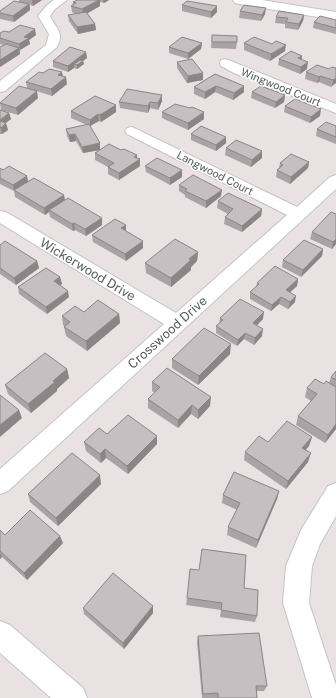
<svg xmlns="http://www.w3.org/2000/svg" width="336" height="698" viewBox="0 0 336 698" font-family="'Public Sans',sans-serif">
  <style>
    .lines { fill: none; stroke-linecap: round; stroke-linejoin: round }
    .minor-casing { stroke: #c0c6c3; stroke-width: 2 }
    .tertiary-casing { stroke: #c0c6c3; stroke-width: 2 }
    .minor { fill: #fff; fill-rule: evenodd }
    .tertiary { fill: #fff; fill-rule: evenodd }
    .wall { fill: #aaa3a5 }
    .shaded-wall { fill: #8b8586 }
    .building { fill: #c6bec0; stroke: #8b8586 }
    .labels { text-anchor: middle; stroke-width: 3; stroke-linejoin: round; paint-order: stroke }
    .far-street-label { font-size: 11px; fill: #5a605d; stroke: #fff }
    .street-label { font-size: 13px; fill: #5a605d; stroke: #fff }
  </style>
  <rect width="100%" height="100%" fill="#eae1e3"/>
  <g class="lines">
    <defs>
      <g id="minor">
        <path d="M54,0H67L55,9L50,16C56,29 65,32 57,47L5,91L0,92V81L46,45L49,34L38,16L47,5Z"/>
        <polygon points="226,59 336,104 336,113 234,73 221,66 220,63 221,60"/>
        <polygon points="132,127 297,207 330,177 336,175 336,189 8,491 0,494 0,469 164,324 0,223 0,211 6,212 176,313 287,215 127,134 125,131 127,128"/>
        <polygon points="336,483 336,516 320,544 312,566 309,603 336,685 336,698 312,698 283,603 286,566 301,530 328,486"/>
        <polygon points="0,621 10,625 83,688 87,698 51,698 0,653"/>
      </g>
      <polygon id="tertiary" points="233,0 262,0 336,12 336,20 239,4 235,3"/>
    </defs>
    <use href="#minor" class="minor-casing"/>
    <use href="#tertiary" class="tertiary-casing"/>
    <use href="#minor" class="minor"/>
    <use href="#tertiary" class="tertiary"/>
  </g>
  <g class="wall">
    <polygon points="19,0 42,0 33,6 30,5 30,10 14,22 0,19 0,11 19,2"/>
    <polygon points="77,0 109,0 104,3 100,2 100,6 87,13 95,24 96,30 78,34 69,21 68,15 76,14 72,12 71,6 73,4 73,2"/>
    <polygon points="182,5 217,6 217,12 211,18 182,11"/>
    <polygon points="240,11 265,14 261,21 239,18"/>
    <polygon points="304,15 303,21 298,30 285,28 285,24 275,23 276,17"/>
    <polygon points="336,20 336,34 313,28 314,22"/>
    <polygon points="9,32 36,35 29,40 30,44 20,50 20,54 0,67 0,47 3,45 0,44 0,33"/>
    <polygon points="212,35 237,42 236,49 211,48"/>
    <polygon points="202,43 201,49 188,59 169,53 169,47"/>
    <polygon points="244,43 285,51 270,61 244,50"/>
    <polygon points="86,52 87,58 83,61 84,64 77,69 74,68 68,72 53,67 53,61"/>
    <polygon points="302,56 302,60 307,69 300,74 278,65 279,59"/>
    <polygon points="177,62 203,80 187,83 177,68"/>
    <polygon points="336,68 331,87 319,82 317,83 305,79 306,72"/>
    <polygon points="62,72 63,77 67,84 52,96 27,88 26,82 43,73"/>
    <polygon points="215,74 244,92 233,100 215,92 205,99 194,94 194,87"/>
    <polygon points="252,92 285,95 284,102 275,108 251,98"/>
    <polygon points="162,95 162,101 158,110 150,108 148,113 120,108 119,102"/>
    <polygon points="38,98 18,115 1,110 0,103"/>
    <polygon points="116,105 116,112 101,122 99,121 90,126 100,143 100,149 121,150 137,155 137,158 140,159 140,166 119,180 108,174 108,167 95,160 95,153 100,150 83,153 76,141 70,142 67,136 66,129 87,125 71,118 71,111"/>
    <polygon points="285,106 320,116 310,123 284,112"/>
    <polygon points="0,110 9,113 11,119 6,123 8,130 2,134 0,134"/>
    <polygon points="162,112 204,119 188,130 162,118"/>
    <polygon points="336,126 336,144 316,136 317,129"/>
    <polygon points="191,134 226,143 216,151 191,140"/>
    <polygon points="226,148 262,158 251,167 225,155"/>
    <polygon points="309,162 308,168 290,184 276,177 277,170 279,168 280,163"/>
    <polygon points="145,166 182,170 182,177 170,185 146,172"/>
    <polygon points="0,168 3,170 27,176 28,181 64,195 65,200 102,218 102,225 86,236 75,230 73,231 50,217 49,212 45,215 15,197 14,191 0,184"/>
    <polygon points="179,185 221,196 206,208 185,197 185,195 179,191"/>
    <polygon points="218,201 262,209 261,216 242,232 224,224 225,217 228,214 217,208"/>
    <polygon points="336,214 336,244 332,249 310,239 312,232"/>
    <polygon points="126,231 143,248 126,261 93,242 92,235"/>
    <polygon points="0,245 37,261 39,268 16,285 0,274"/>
    <polygon points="323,249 322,256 301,277 282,267 283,260"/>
    <polygon points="198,252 197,261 191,267 191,270 171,287 146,273 145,263"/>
    <polygon points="60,277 62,284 60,285 69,297 47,314 19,294 18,287"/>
    <polygon points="298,279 297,286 290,292 295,302 288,309 279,304 271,311 250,299 250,292 256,287 257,283"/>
    <polygon points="84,312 119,314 120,323 87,351 66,336 64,327 65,326 63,325 62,316"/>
    <polygon points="220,318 263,319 257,325 262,336 254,345 244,339 237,346 216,333 216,326 219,324"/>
    <polygon points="230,354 198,385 172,368 172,359"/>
    <polygon points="67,369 69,378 57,389 57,391 31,413 8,394 5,385"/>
    <polygon points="336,371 336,429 325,443 296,425 298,416 311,401 305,397 307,388 329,383 331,377"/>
    <polygon points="152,382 210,406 198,419 191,414 178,428 148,408 148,399 155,393 152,391"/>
    <polygon points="107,434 157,436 157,444 128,474 106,458 101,463 86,451 84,442"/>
    <polygon points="312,437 309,446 305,450 308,462 286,489 244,460 245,452 268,442"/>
    <polygon points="101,484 58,526 30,502 28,494"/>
    <polygon points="279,491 277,499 256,548 227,535 228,527 237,510 222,503 223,495"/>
    <polygon points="0,530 5,535 63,543 27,580 2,557 0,559"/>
    <polygon points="244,588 257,616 255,622 220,617 221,610 186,605 187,598"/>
    <polygon points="153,606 153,613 124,649 84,614 83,608"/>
    <polygon points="198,636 267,686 264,691 256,691 257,698 202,698 197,642"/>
  </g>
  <g class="shaded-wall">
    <polygon points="32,0 42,0 33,6"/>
    <polygon points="99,0 100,0 100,6 83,16 82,9"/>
    <polygon points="103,0 109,0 104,3"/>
    <polygon points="29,4 30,10 14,22 13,16"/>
    <polygon points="217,6 217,12 211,18 211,12"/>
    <polygon points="266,8 265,14 261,21 262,15"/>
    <polygon points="304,15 303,21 298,30 299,24"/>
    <polygon points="95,24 96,30 78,34 77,27"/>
    <polygon points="35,29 36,35 29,40 30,44 20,50 19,44 24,37"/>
    <polygon points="202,43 201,49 188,59 188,53"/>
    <polygon points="286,45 285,51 270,61 271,54"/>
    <polygon points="19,48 20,54 0,67 0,60"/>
    <polygon points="86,52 87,58 77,65 83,61 84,64 77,69 77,65 74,64 74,68 68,72 68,66"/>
    <polygon points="302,56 301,62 298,58"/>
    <polygon points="308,62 307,69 300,74 301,67"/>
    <polygon points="62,72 63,79 58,75"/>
    <polygon points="203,73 203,80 187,83 188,76"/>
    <polygon points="320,76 319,82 317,83 319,77"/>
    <polygon points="66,77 67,84 52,96 51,89"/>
    <polygon points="336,78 336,83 331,87 333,80"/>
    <polygon points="216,86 215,92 205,99 205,92"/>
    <polygon points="244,86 244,92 233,100 234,93"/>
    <polygon points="37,91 38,98 18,115 16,108"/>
    <polygon points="162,95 162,101 158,110 158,103"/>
    <polygon points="285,95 284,102 275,108 276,102"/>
    <polygon points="150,102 150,108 148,113 148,106"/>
    <polygon points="116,105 116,112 101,122 100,115"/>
    <polygon points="321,109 320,116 310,123 311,117"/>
    <polygon points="204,112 204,119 188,130 188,123"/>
    <polygon points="9,113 11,119 0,127 0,120"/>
    <polygon points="98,114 99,121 90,126 90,120"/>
    <polygon points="6,123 8,130 2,134 1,128"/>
    <polygon points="75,134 76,141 70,142 69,135"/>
    <polygon points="226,137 226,143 216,151 216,145"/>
    <polygon points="100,143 100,150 83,153 82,147"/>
    <polygon points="262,151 262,158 251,167 252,160"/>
    <polygon points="137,155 137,161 140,159 140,166 119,180 119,173 134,157"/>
    <polygon points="309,162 308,168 290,184 291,177"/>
    <polygon points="182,170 182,177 170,185 170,178"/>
    <polygon points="27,176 28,182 14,191 13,185"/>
    <polygon points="222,190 221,196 206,208 206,201"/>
    <polygon points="64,195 65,202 49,210 49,212 45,215 44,208"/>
    <polygon points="262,209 261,216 242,232 242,226"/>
    <polygon points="102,218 102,225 86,236 85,229"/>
    <polygon points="74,223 75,230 73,231 72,224"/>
    <polygon points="126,225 126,231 121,228"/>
    <polygon points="336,239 336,244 332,249 333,242"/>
    <polygon points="143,241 143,248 126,261 125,254"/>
    <polygon points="323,249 322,256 301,277 303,270"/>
    <polygon points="198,252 197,261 191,267 191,270 171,287 171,278 189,259"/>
    <polygon points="37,261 39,268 16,285 14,278"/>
    <polygon points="60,277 62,284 56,288 54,281"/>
    <polygon points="298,279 297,286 285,297 286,290"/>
    <polygon points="68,291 69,297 47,314 46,307"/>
    <polygon points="296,296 295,302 288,309 290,302"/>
    <polygon points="281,297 279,304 271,311 272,305"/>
    <polygon points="264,312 263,319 252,330 253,323"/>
    <polygon points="119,314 120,323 87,351 86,341"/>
    <polygon points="263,329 262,336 254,345 255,338"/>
    <polygon points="245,333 244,339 237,346 238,340"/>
    <polygon points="231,344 230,354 198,385 199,376"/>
    <polygon points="67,369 69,378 57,389 57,391 31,413 28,404 53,381"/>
    <polygon points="211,397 210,406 198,419 198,410"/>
    <polygon points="192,405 191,414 178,428 178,420"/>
    <polygon points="19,410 22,418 0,437 0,425"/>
    <polygon points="336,424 336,429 325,443 328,435"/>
    <polygon points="157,436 157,444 128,474 127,466"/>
    <polygon points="312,437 309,446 300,457 302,448"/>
    <polygon points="105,449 106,458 101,463 100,454"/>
    <polygon points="311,453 308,462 286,489 288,481"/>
    <polygon points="100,475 101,484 58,526 56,518"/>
    <polygon points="279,491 277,499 256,548 258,540"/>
    <polygon points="60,536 63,543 27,580 24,573"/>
    <polygon points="0,553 2,557 0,559"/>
    <polygon points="153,606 153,613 124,649 123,643"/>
  </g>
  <g class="building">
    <polygon points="77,0 99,0 82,9 71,6 76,3 73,2"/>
    <polygon points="14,1 29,4 13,16 0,13 0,11"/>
    <polygon points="187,1 217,6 211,12 182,5"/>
    <polygon points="244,5 266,8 262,15 240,11"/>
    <polygon points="279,11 304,15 299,24 286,22 288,18 276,17"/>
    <polygon points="86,12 95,24 77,27 68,15"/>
    <polygon points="320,16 336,20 336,28 314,22"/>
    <polygon points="20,25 35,29 24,37 29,38 19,44 0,38 0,33 4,31 9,32"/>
    <polygon points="212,35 237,36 237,42 212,42"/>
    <polygon points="182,37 202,43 188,53 169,47"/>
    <polygon points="254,37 272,44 276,41 286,45 271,54 244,43"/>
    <polygon points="6,44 19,48 0,60 0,47"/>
    <polygon points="70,47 86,52 68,66 53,61"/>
    <polygon points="291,51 302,56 298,58 308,62 301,67 279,59"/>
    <polygon points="192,59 203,73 188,76 177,62"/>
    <polygon points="80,60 83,61 77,65 74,64"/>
    <polygon points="317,65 329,69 332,67 336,68 336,78 333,80 320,76 319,77 306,72"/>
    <polygon points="49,69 62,72 58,75 66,77 51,89 26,82 39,72 43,73"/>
    <polygon points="215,74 244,86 234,93 216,86 205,92 194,87"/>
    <polygon points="19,86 37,91 16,108 0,103"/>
    <polygon points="261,86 285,95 276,102 252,92"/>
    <polygon points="127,89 162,95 158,103 150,102 148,106 119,102"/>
    <polygon points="95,96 116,105 100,115 98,114 90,120 71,111"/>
    <polygon points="295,99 321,109 311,117 285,106"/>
    <polygon points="175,104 190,108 192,107 204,112 188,123 162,112"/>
    <polygon points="0,110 9,113 0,120"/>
    <polygon points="0,121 6,123 1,128 0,127"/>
    <polygon points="326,122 336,126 336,137 317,129"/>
    <polygon points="89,124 100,143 82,147 75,134 69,135 66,129"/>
    <polygon points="201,126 226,137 216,145 191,134"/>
    <polygon points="236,140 262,151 252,160 226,148"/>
    <polygon points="109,144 121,150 124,149 137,155 134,157 140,159 119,173 108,167 114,163 95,153"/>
    <polygon points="291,154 309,162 291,177 277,170 283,165 280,163"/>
    <polygon points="157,158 182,170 170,178 145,166"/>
    <polygon points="9,166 27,176 13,185 0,178 0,168 3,170"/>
    <polygon points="193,175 222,190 206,201 185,191 187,189 179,185"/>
    <polygon points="34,178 64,195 44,208 14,190"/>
    <polygon points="228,193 262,209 242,226 225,217 233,209 218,201"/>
    <polygon points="68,198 102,218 85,229 74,223 72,224 49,210"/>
    <polygon points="331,212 336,214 336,239 333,242 312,232"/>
    <polygon points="115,219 126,225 121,228 143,241 125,254 92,235"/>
    <polygon points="175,239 198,252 189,259 191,260 171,278 145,263"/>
    <polygon points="304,240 323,249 303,270 283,260"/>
    <polygon points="5,241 37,261 14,278 0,268 0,245"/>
    <polygon points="275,266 298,279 286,290 296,296 290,302 281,297 272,305 250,292 259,284 257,283"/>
    <polygon points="46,268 60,277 54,281 68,291 46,307 18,287"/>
    <polygon points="240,299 264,312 253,323 263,329 255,338 245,333 238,340 216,326 223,320 220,318"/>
    <polygon points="98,300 119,314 86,341 64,327 70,322 62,316 75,306 84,312"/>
    <polygon points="204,328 231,344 199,376 172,359"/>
    <polygon points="45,353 67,369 53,381 55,382 28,404 5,385"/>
    <polygon points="167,368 211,397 198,410 192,405 178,420 148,399 160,387 152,382"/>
    <polygon points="336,371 336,380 331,377"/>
    <polygon points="315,379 324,384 326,381 336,387 336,424 328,435 298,416 317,394 307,388"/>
    <polygon points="0,395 19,410 0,425"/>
    <polygon points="128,415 157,436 127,466 105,449 100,454 84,442 99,428 107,434"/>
    <polygon points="287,421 312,437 302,448 311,453 288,481 245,452 259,436 268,442"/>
    <polygon points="72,453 100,475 56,518 28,494"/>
    <polygon points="234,472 279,491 258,540 228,527 240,503 223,495"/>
    <polygon points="30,510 60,536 24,573 0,551 0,530 5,535"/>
    <polygon points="202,549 246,555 244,588 258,590 257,616 221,610 222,603 187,598 190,569 199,570"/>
    <polygon points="113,573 153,606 123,643 83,608"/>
    <polygon points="259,633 267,686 256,686 257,698 218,698 218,693 203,694 198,636"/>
  </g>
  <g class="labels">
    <g class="far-street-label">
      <text transform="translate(281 87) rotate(22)" y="4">Wingwood Court</text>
      <text transform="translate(215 173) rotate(27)" y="4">Langwood Court</text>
    </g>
    <g class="street-label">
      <text transform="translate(88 269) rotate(31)" y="5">Wickerwood Drive</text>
      <text transform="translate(167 332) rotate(-42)" y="5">Crosswood Drive</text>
    </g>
  </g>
</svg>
